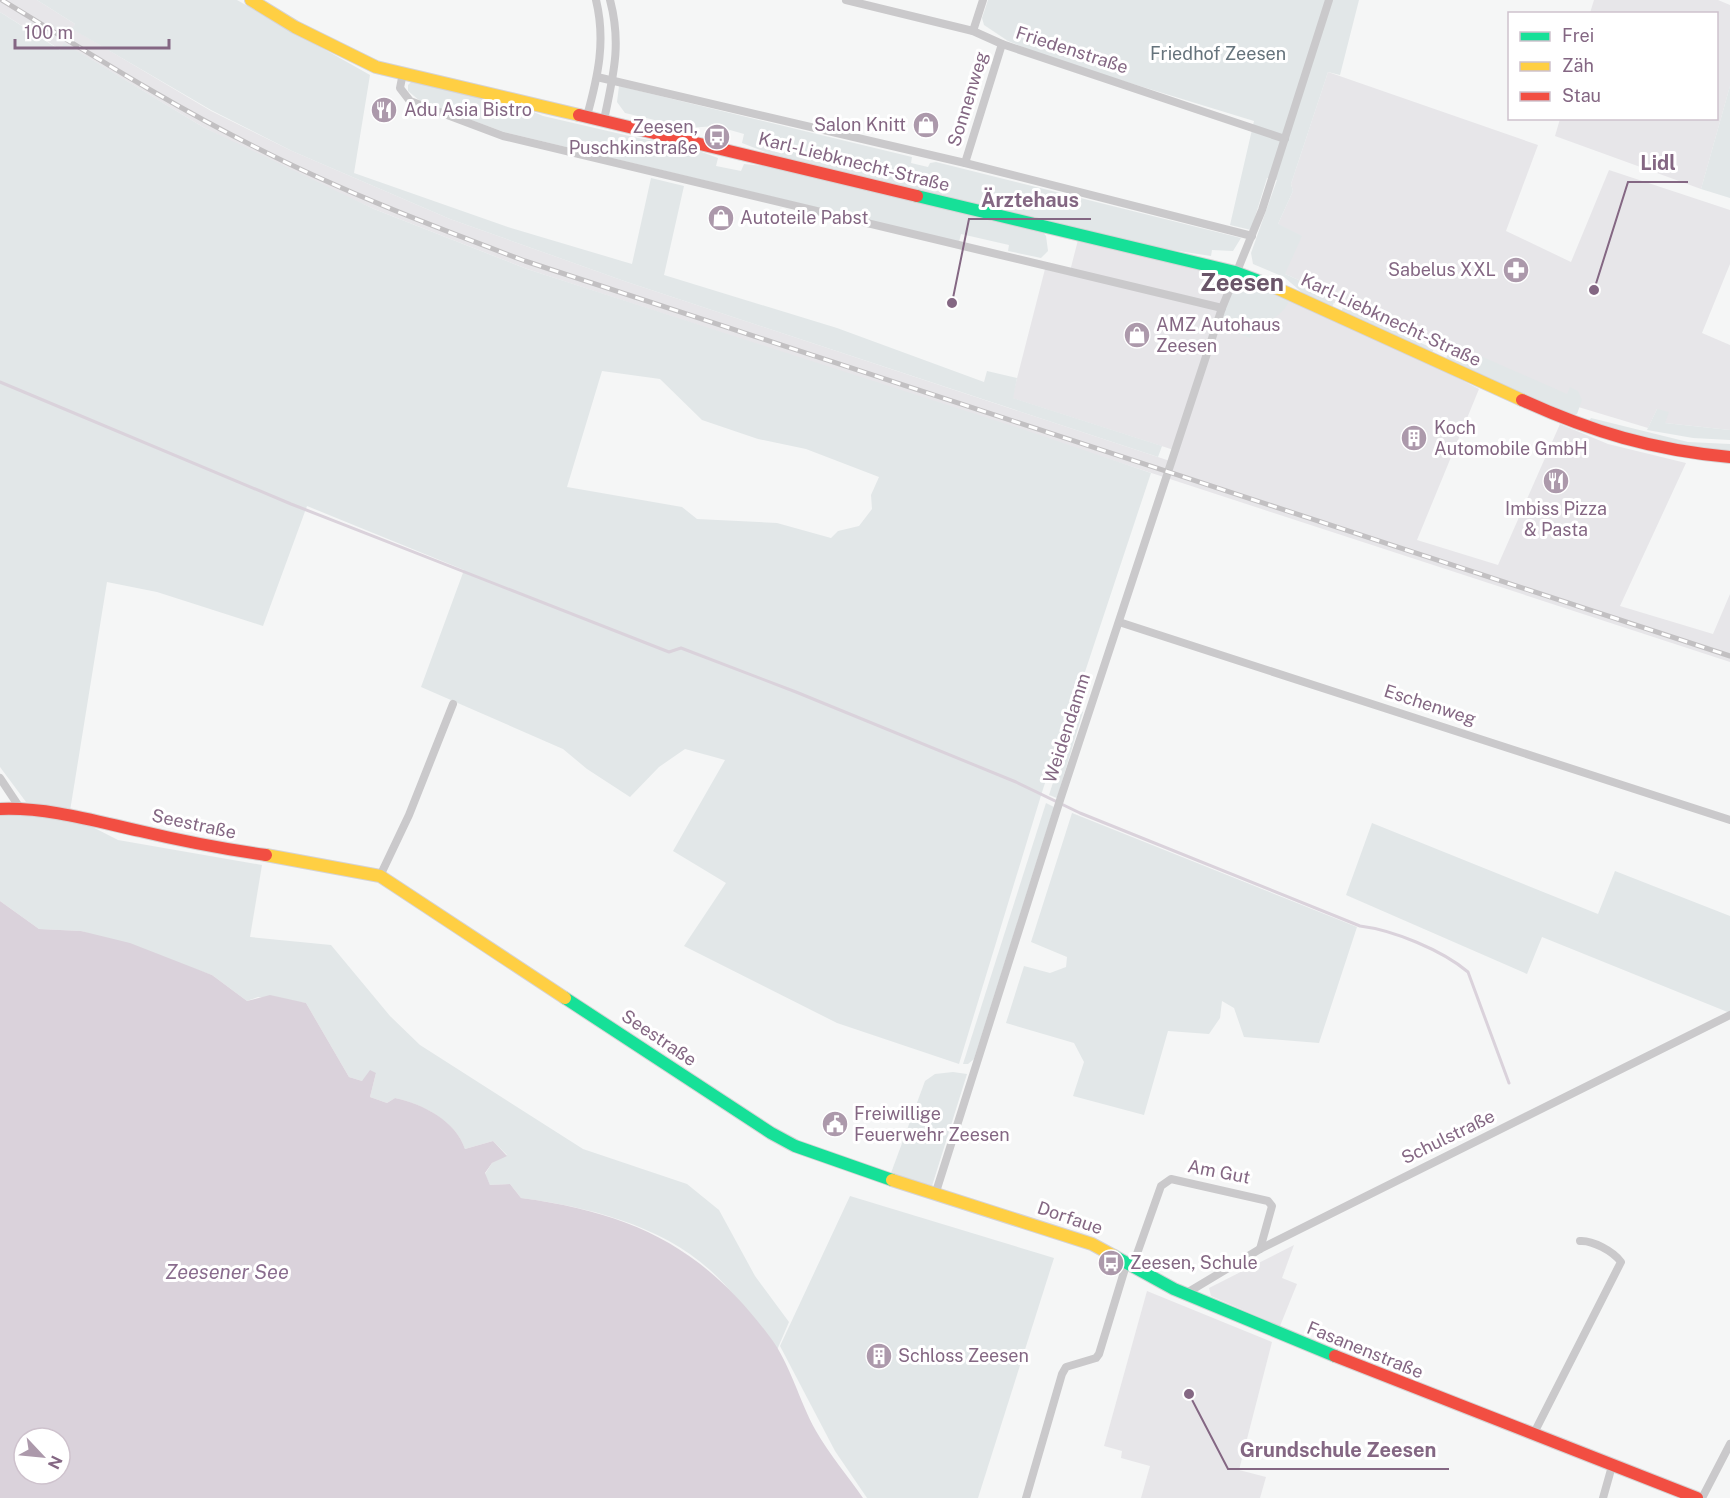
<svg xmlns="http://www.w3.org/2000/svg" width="1730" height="1498" viewBox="0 0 1730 1498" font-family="'Public Sans',sans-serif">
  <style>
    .built { fill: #e7e6e9 }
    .green { fill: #e2e7e8; fill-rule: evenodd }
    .water { fill: #dad2db; fill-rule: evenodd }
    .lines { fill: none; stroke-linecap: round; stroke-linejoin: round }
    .stream { stroke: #dad2db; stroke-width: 3 }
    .fast-casing { stroke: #d5d3d4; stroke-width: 14 }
    .slow-casing { stroke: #d5d3d4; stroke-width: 14 }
    .jam-casing { stroke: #d5d3d4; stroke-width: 14 }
    .street { stroke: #cac9cb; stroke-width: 8 }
    .fast { stroke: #16e098; stroke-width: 12 }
    .slow { stroke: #ffcf43; stroke-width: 12 }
    .jam { stroke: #f24e42; stroke-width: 12 }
    .rail-casing { stroke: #c2c0c2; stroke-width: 5 }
    .rail { stroke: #fff; stroke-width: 3; stroke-dasharray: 9; stroke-linecap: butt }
    .labels { text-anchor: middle; stroke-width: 6; stroke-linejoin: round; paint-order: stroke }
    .street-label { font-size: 18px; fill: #846783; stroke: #fff }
    .park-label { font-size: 18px; fill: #65737c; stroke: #fff }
    .poi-label { font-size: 18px; fill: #846783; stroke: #fff; text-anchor: start }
    .water-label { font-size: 20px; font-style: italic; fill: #8a6d8e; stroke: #fff }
    .district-label { font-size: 24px; font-weight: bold; fill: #6a5569; stroke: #fff }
    .leader { fill: none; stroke: #846783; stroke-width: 2 }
    .callout-dot { fill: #846783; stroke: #fff; stroke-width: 2 }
    .callout-label { font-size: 20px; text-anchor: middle; font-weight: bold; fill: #846783; stroke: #fff; stroke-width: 6; stroke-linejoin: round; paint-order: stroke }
  </style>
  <rect width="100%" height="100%" fill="#f5f6f6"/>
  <g class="built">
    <polygon points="0,0 37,0 75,24 73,29 211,111 292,151 450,219 627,282 1173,462 1177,451 1012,398 1045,269 1069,275 1078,240 1206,271 1257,286 1431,364 1479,389 1417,540 1498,565 1560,424 1608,444 1686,463 1620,606 1713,634 1730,594 1730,662 527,269 374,209 283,168 203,127 65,44 61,50 0,12"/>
    <polygon points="1594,0 1718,0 1730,5 1730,86 1701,189 1555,136 1560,119 1716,118 1716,14 1590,13"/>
    <polygon points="1328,72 1538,145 1506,231 1571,262 1609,170 1730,210 1730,264 1702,333 1730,345 1730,430 1665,423 1657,409 1648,428 1575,406 1437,341 1434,346 1344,304 1346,300 1339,290 1335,303 1316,295 1308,284 1285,274 1278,224 1293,191 1291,184"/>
    <polygon points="1294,1245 1282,1278 1297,1284 1280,1326 1211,1296 1209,1288"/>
    <polygon points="1147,1291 1272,1342 1239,1470 1266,1477 1260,1498 1141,1498 1150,1466 1121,1458 1122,1451 1104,1446"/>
  </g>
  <g class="green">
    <polygon points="37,0 237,0 370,75 354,173 511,228 632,264 651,178 684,186 664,275 837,328 984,382 987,371 1017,378 1013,398 1162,446 1158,457 627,282 450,219 292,151 211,110 72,29 75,24"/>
    <polygon points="988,0 1359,0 1340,75 1328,72 1291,184 1293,191 1278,224 1302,236 1285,274 1308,284 1316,295 1334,302 1332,308 1305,295 1284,277 1253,264 1251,253 1277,180 1267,178 1251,230 1230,225 1254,121 1058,61 1008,41 984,25 982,18"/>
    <path d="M0,12L60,50L64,43L203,127L374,209L527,269L1028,431L1151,473L1078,693L1070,708L1043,789L959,1064L837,1023L684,946L726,883L673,851L725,760L685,749L659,767L630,797L587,769L563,749L421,687L464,570L307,506L263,626L157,592L107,582L70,811L26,802L0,767ZM602,371L660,379L702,420L758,439L806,449L879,477L871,495L872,509L859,526L838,531L831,538L777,523L697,519L682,507L567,487Z"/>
    <polygon points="412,81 522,107 543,116 638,138 685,146 718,158 716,166 741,171 744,164 773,167 1042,231 1046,236 1048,251 1041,258 1008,251 1009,245 961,234 959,242 504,132 420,101 408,91 408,85"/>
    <polygon points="619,86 912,157 911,163 928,167 930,163 936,162 1241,238 1233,251 1212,250 1211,256 1159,248 773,155 742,143 744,134 716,126 688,128 625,113 617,102"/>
    <polygon points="1730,86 1730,198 1701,189"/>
    <path d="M1246,283L1289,301C1279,323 1256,322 1250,338L1221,327C1226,310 1226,287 1246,283Z"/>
    <polygon points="1343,307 1434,349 1431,354 1341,313"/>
    <path d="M1451,343L1567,394L1570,387L1578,391L1582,400L1577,414L1572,416C1529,398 1489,378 1446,359Z"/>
    <polygon points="1657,409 1669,412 1665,423 1730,430 1730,440 1693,438 1647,430"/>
    <path d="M1591,418L1688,442L1730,444V450C1682,449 1638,436 1592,425L1589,421Z"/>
    <polygon points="1077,709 1083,712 1057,798 1049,795"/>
    <polygon points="1046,803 1054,807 974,1059 968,1064 963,1064"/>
    <path d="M0,807L69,815L118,840L262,865L250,937L331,945L390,1016L420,1045L583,1149L687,1184L719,1210L755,1276L789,1322L777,1350L771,1339C751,1316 732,1290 710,1270C659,1224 587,1207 521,1198L510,1184L490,1185L485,1174L492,1163L507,1155L493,1141L465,1149C456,1121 422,1104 395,1098L387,1103L370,1097L376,1073L362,1081L349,1077L306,1003L258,997L247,1001L212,975L172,961L81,931L39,929L0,901Z"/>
    <polygon points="1072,813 1357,927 1319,1043 1244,1037 1234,1008 1222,1001 1220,1018 1209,1034 1168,1031 1144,1115 1073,1096 1084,1062 1074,1043 1006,1023 1024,966 1050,973 1066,967 1067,957 1031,942"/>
    <polygon points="1372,823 1598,914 1615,871 1730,916 1730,1013 1542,937 1527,974 1346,895"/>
    <polygon points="953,1072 967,1074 932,1186 891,1173 925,1081 935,1074"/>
    <polygon points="850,1196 1054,1258 978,1498 867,1498 835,1451 780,1346"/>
  </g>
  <path class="water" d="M0,901L39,929L81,931L130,943L212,975L247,1001L270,995L306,1003L349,1077L362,1081L370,1070L376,1073L370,1097L387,1103L395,1098C423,1104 456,1121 465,1149L493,1141L507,1156L492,1163L485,1173L490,1185L510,1184L521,1198C632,1213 702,1246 770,1337C791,1365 799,1401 816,1431C829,1454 848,1476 863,1498H0ZM24,1438H60V1474H24Z"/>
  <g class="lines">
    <path class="stream" d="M0,382L291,504L669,652L681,648L796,692L1016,782L1080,813L1360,926C1393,930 1442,950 1468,972L1509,1083"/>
    <defs>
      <g id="fast">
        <polyline points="917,196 1235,272 1272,286"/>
        <polyline points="565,998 771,1133 795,1146 892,1180"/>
        <polyline points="1114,1256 1174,1289 1335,1356"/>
      </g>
      <g id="slow">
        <polyline points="251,0 295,27 376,67 579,115"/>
        <polyline points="1272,286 1522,400"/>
        <polyline points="266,855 380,876 565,998"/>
        <polyline points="892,1180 1092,1244 1114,1256"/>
      </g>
      <g id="jam">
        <polyline points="579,115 917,196"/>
        <path d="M1522,400C1592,432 1653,450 1730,457"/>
        <path d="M0,809C47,807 95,821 140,831C182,841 224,849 266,855"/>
        <polyline points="1335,1356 1697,1498"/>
      </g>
    </defs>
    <use href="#fast" class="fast-casing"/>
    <use href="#slow" class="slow-casing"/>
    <use href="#jam" class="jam-casing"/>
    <g class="street">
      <polyline points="846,0 973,31 1002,44 1285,139"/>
      <polyline points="973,31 983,0"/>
      <polyline points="403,73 400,88 410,101 503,136 1222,308"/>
      <polyline points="597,77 965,163 1252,236"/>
      <path d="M587,116C598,76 606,41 596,0"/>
      <path d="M604,120C613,76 622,45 610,0"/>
      <polyline points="965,163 1002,44"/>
      <polyline points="1119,622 1730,820"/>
      <polyline points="0,778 20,808"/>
      <polyline points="380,876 409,815 453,704"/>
      <polyline points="935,1195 1061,797 1222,308 1262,210 1329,0"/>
      <polyline points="1133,1265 1161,1186 1171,1179 1268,1201 1272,1206 1260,1249"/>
      <polyline points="1185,1294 1260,1249 1730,1015"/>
      <path d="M1533,1435L1621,1262C1613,1251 1592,1240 1580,1241"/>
      <polyline points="1026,1498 1062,1374 1066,1367 1096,1358 1099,1354 1127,1262"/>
      <polyline points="1603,1498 1612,1466"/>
      <polyline points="1702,1498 1730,1444"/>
    </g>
    <use href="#fast" class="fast"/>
    <use href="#slow" class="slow"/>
    <use href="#jam" class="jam"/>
    <defs>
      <path id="rail" d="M2,0C87,52 172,106 261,150C346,193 435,227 525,261L1730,656"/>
    </defs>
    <use href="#rail" class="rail-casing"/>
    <use href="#rail" class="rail"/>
  </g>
  <defs>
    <symbol id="restaurant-disc" viewBox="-11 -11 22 22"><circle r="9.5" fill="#ac99ab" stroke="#fff"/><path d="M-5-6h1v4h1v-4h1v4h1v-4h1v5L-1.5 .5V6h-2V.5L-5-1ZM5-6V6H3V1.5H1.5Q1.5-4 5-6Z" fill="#fff"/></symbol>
    <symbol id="shop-disc" viewBox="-11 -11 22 22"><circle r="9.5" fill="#ac99ab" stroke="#fff"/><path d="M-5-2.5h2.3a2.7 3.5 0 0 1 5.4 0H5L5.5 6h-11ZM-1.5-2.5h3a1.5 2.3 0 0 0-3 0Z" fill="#fff"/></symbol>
    <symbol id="bus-disc" viewBox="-11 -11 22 22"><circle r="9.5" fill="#ac99ab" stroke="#fff"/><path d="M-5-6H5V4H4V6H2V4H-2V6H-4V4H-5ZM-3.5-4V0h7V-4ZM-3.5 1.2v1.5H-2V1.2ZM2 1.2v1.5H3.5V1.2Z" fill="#fff"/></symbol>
    <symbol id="pharmacy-disc" viewBox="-11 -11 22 22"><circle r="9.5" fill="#ac99ab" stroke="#fff"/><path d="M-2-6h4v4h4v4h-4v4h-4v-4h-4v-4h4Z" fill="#fff"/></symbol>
    <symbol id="building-disc" viewBox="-11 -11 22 22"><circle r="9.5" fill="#ac99ab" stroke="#fff"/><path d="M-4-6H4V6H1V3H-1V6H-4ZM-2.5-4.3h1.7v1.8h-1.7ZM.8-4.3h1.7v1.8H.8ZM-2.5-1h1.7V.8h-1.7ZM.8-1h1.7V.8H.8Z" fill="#fff"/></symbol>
    <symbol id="civic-disc" viewBox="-11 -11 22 22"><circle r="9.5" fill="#ac99ab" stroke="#fff"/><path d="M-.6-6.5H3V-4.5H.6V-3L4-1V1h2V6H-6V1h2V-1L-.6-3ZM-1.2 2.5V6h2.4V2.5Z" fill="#fff"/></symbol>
  </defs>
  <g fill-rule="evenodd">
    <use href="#restaurant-disc" x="369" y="95" width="30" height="30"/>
    <use href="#shop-disc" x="911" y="110" width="30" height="30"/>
    <use href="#bus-disc" x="702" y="122" width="30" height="30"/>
    <use href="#shop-disc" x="706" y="203" width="30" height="30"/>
    <use href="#pharmacy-disc" x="1501" y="255" width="30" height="30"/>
    <use href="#shop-disc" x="1122" y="320" width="30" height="30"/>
    <use href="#building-disc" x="1399" y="423" width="30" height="30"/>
    <use href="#restaurant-disc" x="1541" y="466" width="30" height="30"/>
    <use href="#civic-disc" x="820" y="1109" width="30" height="30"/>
    <use href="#bus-disc" x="1096" y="1248" width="30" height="30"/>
    <use href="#building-disc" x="864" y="1341" width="30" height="30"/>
  </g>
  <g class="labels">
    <g class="street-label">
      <text transform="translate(1072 50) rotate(18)" y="6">Friedenstraße</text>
      <text transform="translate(968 99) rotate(-73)" y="6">Sonnenweg</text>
      <text transform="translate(854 162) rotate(14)" y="6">Karl-Liebknecht-Straße</text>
      <text transform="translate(1391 320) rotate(25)" y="6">Karl-Liebknecht-Straße</text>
      <text transform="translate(1430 705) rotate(18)" y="6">Eschenweg</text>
      <text transform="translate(1067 728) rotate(-72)" y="6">Weidendamm</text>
      <text transform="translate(194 824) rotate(12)" y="6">Seestraße</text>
      <text transform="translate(659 1038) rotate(34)" y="6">Seestraße</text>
      <text transform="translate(1448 1137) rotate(-26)" y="6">Schulstraße</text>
      <text transform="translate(1219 1172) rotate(11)" y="6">Am Gut</text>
      <text transform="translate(1070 1218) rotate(19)" y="6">Dorfaue</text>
      <text transform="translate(1365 1350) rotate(22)" y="6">Fasanenstraße</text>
    </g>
    <g class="park-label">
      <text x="1218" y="60">Friedhof Zeesen</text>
    </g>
    <g class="poi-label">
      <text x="404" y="116">Adu Asia Bistro</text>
      <text x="906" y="131" text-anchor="end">Salon Knitt</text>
      <text x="698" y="133" text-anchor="end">Zeesen,<tspan x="698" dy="21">Puschkinstraße</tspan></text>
      <text x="740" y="224">Autoteile Pabst</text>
      <text x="1496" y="276" text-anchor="end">Sabelus XXL</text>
      <text x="1156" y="331">AMZ Autohaus<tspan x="1156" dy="21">Zeesen</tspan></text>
      <text x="1434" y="434">Koch<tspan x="1434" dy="21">Automobile GmbH</tspan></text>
      <text x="1556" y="515" text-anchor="middle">Imbiss Pizza<tspan x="1556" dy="21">&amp; Pasta</tspan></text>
      <text x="854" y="1120">Freiwillige<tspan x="854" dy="21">Feuerwehr Zeesen</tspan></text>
      <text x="1130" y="1269">Zeesen, Schule</text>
      <text x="898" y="1362">Schloss Zeesen</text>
    </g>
    <g class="water-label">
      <text x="227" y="1279">Zeesener See</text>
    </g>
    <g class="district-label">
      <text x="1242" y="291">Zeesen</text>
    </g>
  </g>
  <path class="leader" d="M1594 290L1628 182H1688M952 303L969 219H1091M1189 1394L1228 1469H1449"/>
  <g class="callout-dot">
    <circle cx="1594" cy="290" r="6"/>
    <circle cx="952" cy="303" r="6"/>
    <circle cx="1189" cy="1394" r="6"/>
  </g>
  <g class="callout-label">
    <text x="1658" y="170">Lidl</text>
    <text x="1030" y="207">Ärztehaus</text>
    <text x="1338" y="1457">Grundschule Zeesen</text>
  </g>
  <rect x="1508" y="12" width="210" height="108" fill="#ffffff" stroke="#cec2cd" stroke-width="1.5"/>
  <rect x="1520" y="32" width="30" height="9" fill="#16e098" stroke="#cec2cd" stroke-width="1.5"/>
  <text x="1562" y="42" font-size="18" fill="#846783">Frei</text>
  <rect x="1520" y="62" width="30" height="9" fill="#ffcf43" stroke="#cec2cd" stroke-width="1.5"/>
  <text x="1562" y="72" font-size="18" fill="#846783">Zäh</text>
  <rect x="1520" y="92" width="30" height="9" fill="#f24e42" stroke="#cec2cd" stroke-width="1.5"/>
  <text x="1562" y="102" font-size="18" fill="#846783">Stau</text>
  <g transform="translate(42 1456) rotate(116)"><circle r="28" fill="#ffffff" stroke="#cec2cd" stroke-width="1.5"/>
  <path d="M0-4.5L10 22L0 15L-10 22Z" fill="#ac99ab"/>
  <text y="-9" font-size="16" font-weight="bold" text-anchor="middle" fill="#846783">N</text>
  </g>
  <path d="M15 39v9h154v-9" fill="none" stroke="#846783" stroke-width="3"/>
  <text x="24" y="39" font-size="18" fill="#846783" stroke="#ffffff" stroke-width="4.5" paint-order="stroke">100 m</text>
</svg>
